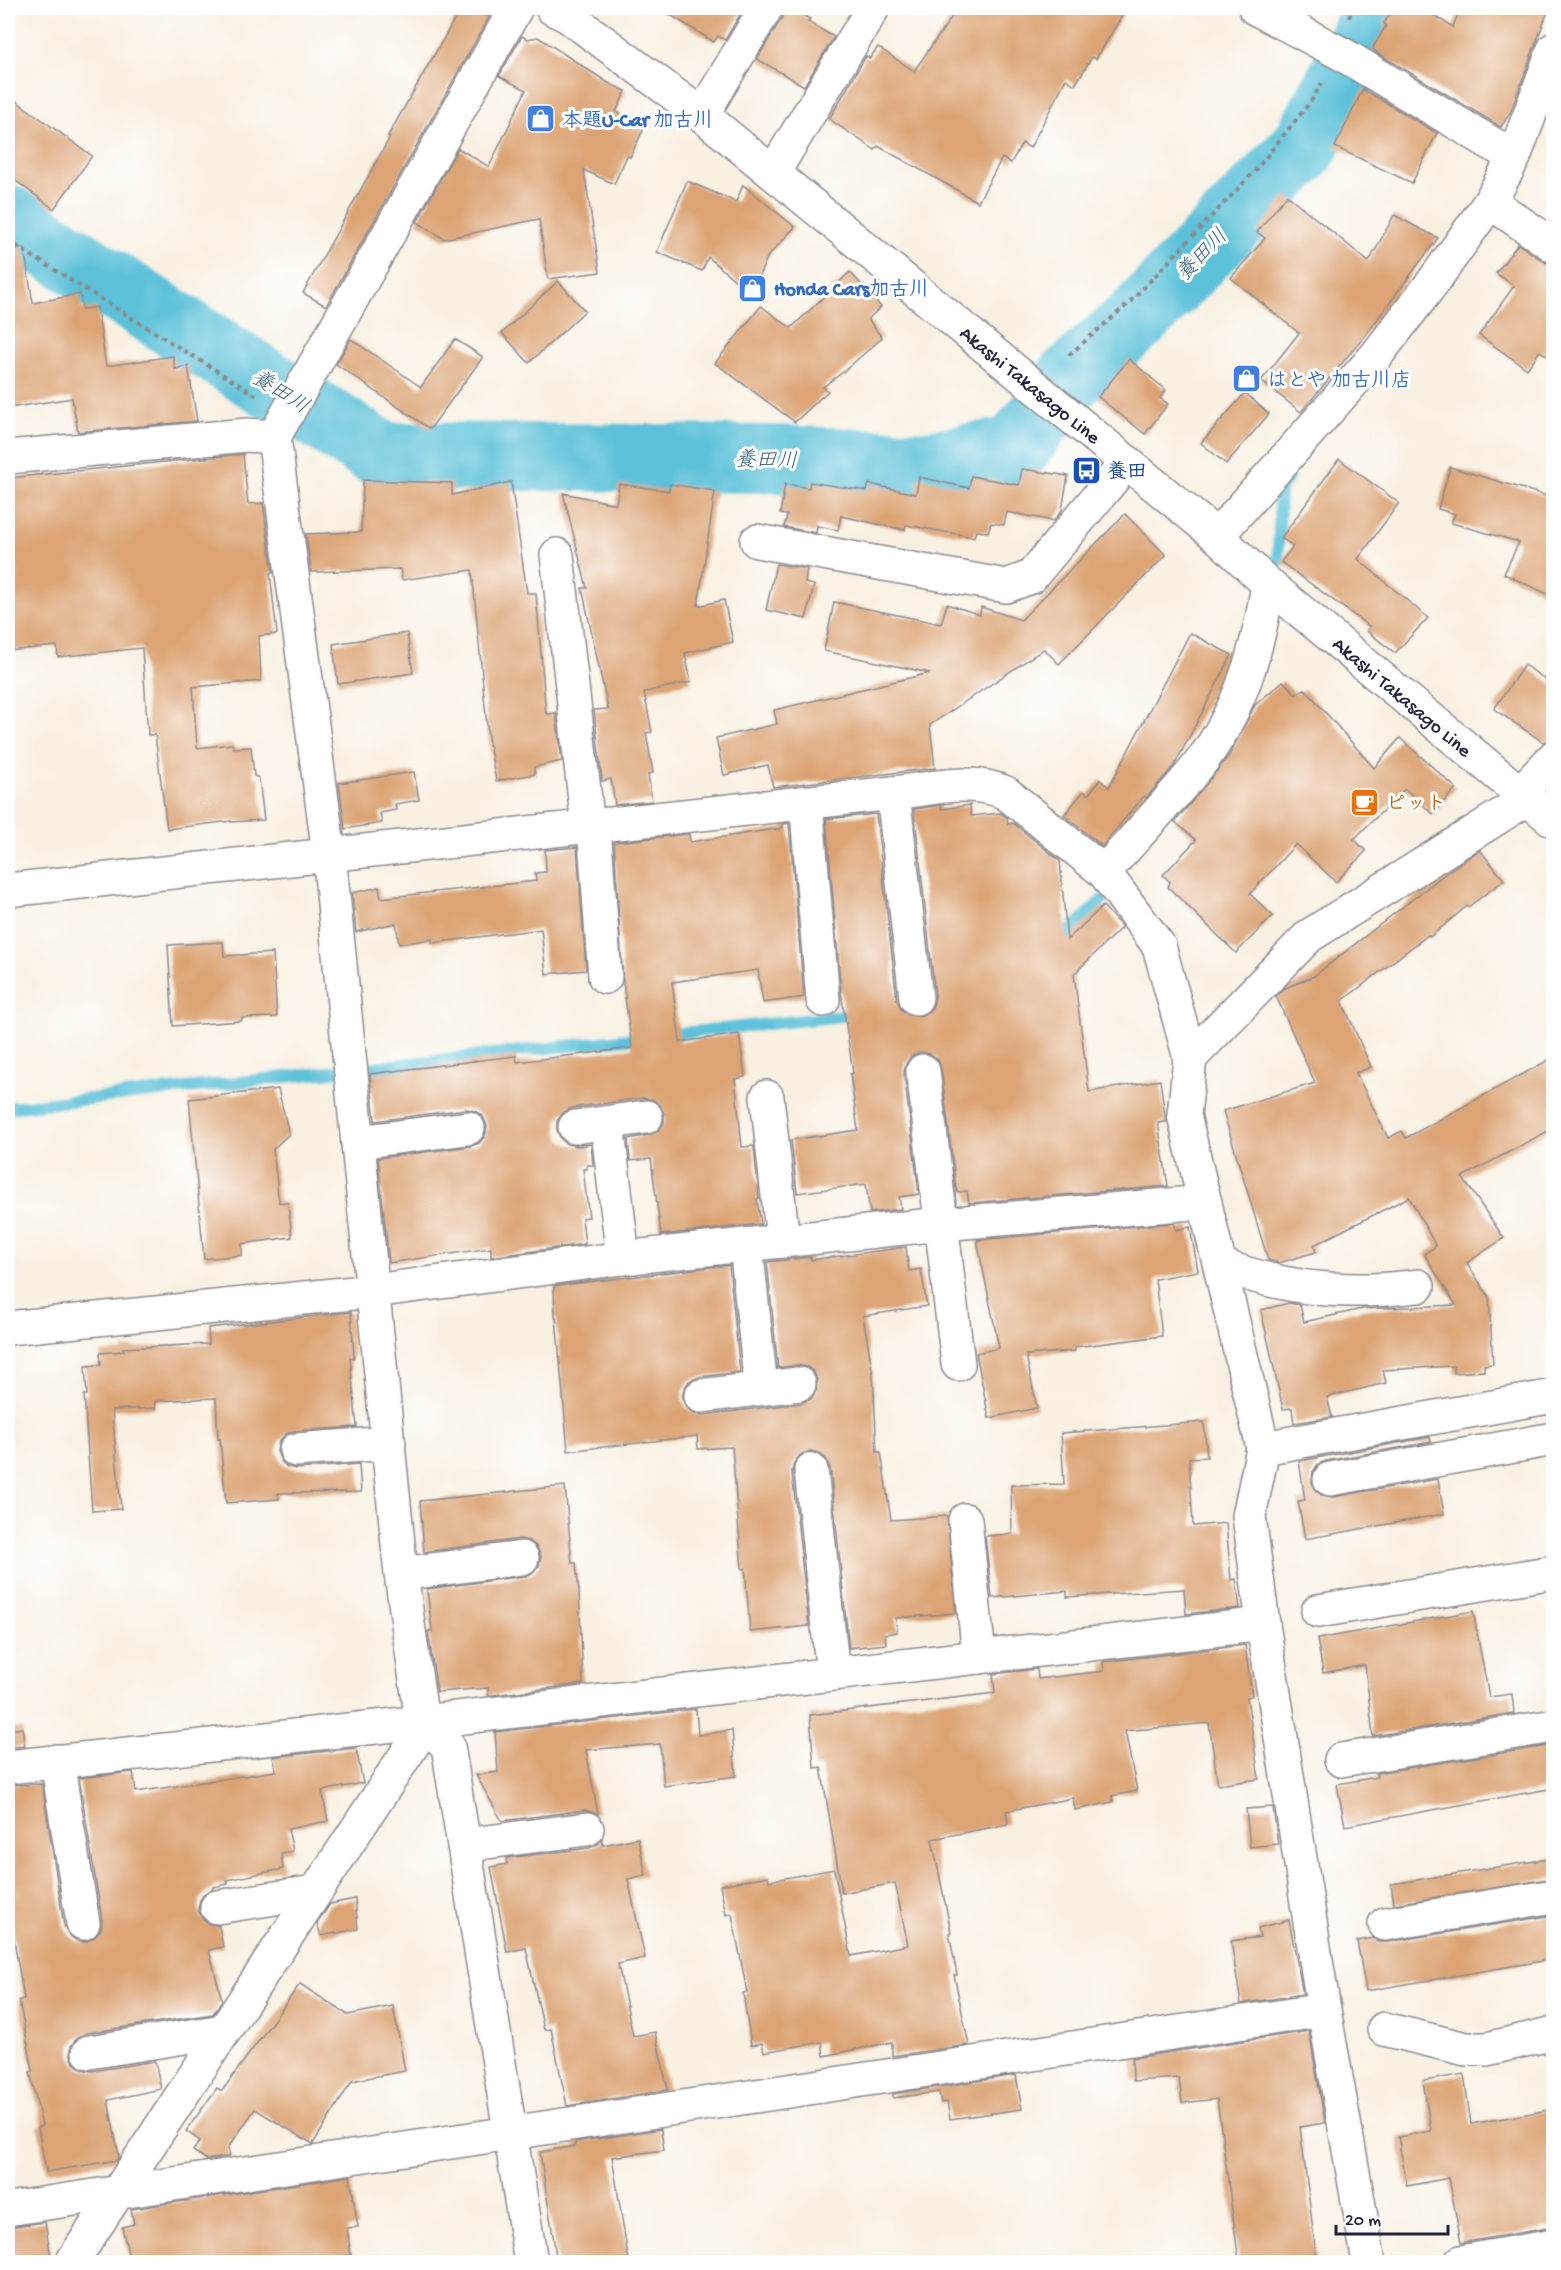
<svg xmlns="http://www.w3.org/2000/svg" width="1561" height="2270" viewBox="0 0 1561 2270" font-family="'Gochi Hand','Klee One',sans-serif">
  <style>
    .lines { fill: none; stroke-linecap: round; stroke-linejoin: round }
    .stream { stroke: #5cc1d9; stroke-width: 12 }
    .river { stroke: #5cc1d9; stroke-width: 68 }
    .building { fill: #dca474 }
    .minor-casing { stroke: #8d898e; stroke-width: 36 }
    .major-casing { stroke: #8d898e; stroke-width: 36 }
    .path { stroke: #8d898e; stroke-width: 4; stroke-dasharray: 4.5 4.5; stroke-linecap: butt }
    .minor { stroke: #fff; stroke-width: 33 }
    .major { stroke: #fff; stroke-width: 33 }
    .labels { text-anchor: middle; stroke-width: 6; stroke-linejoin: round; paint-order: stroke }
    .shop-label { font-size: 20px; font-weight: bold; fill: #366cbe; stroke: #fff; text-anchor: start }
    .street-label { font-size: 20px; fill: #22223b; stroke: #fff }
    .transit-label { font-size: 20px; font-weight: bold; fill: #164399; stroke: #fff; text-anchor: start }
    .food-label { font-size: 20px; font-weight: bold; fill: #c56008; stroke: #fff; text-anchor: start }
    .water-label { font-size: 21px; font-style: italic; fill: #39627a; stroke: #fff }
  </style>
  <rect width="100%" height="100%" fill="#fff"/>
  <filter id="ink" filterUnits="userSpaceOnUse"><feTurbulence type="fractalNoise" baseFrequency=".0167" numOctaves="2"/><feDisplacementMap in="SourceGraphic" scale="12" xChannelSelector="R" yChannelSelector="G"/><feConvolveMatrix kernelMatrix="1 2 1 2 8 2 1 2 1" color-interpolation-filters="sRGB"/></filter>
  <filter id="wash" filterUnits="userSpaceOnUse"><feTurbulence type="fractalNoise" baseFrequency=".008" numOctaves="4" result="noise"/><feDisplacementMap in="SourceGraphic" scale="24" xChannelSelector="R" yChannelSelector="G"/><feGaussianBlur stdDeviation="1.35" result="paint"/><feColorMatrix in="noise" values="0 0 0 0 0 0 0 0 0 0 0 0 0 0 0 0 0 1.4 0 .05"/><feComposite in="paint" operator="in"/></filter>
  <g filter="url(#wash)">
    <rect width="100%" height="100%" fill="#f8f0e1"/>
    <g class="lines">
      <g class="stream">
        <polyline points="1278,563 1280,488 1288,478"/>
        <polyline points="1056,945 1102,900"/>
        <polyline points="664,1035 861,1014"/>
        <polyline points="367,1068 646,1037"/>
        <polyline points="8,1108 339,1071"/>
      </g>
      <polyline class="river" points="8,219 383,456 775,459 924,465 1015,450 1070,378 1136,320 1304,148 1369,26 1374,8"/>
    </g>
    <g id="blocks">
      <g class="building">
        <polygon points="461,8 472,8 489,17 326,306 303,293 390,137 388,136"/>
        <polygon points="659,8 744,8 725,40 718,36 714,42"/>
        <polygon points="785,8 789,8 810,19 808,22 834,37 804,86 757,59 782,18"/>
        <polygon points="958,8 1127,8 1096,59 1092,57 1075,85 1066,79 1030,148 1022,143 1011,163 1002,158 978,202 878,146 875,150 829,119 866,56 870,58 878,47 914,71"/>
        <polygon points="1394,8 1421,8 1453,27 1460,8 1549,8 1510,113 1501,127 1374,51 1373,47 1386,26 1384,23"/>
        <polygon points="522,36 527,39 538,37 610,84 626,91 616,112 645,126 630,157 627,156 614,184 584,170 600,272 548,279 539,219 444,239 417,222 458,148 489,167 526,90 499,76"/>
        <polygon points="1363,89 1437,133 1412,183 1335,147"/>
        <polygon points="8,95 92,156 54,209 8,175"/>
        <polygon points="687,181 736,202 743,185 795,227 768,256 751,294 708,257 702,271 657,252"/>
        <polygon points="1287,195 1369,262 1394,215 1438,238 1364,337 1301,412 1261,381 1299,333 1231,278 1265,238 1257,232"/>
        <polygon points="1518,244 1554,268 1554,360 1540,351 1527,369 1479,335 1514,286 1496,273"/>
        <polygon points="24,248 33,303 80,294 82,309 97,307 106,366 173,356 175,369 188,366 197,421 78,432 72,398 8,408 8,249"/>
        <polygon points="850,272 881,307 868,319 882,338 843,372 823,387 828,391 795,422 715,363 761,306 791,328"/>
        <polygon points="558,281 585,311 529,363 502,333"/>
        <polygon points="351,339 421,387 455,339 483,357 430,429 336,364"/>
        <polygon points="1129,359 1166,390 1160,398 1168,404 1145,434 1098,397"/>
        <polygon points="1245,393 1269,414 1226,464 1201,443"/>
        <polygon points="243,454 248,504 263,503 273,573 270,573 277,634 259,636 261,681 193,687 197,748 232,744 234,748 251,747 254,776 259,778 264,820 231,822 231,821 167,829 155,735 148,735 142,648 58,657 57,646 8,651 8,478"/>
        <polygon points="1339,459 1399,503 1358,559 1428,618 1395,653 1367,631 1370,627 1281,562 1293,546 1281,538"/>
        <polygon points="1450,467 1554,498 1554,597 1504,574 1519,542 1451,523 1455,514 1438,509"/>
        <polygon points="1022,469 1068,476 1062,510 1054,521 1007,512 1004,525 991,523 988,532 976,531 974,537 906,525 905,530 841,516 838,530 817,526 816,533 784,527 787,515 780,514 785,484 809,488 810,482 867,491 869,484 916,494 919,477 969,488 971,476 1019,485"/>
        <polygon points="363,480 452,483 452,495 511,482 527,593 536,593 546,714 556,713 562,761 534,767 535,774 496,781 488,738 472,570 402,580 400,569 311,572 306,534 361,532"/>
        <polygon points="619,484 669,491 670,484 715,491 698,606 724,600 733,642 685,653 691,682 644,692 652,732 646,733 653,773 648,774 652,801 615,805 611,779 602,781 594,710 608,709 582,588 587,588 563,493 616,504"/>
        <polygon points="1125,514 1166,555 1059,664 1044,649 930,725 935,768 773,787 768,765 724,775 716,738 777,724 774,710 930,673 824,651 834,602 941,624 947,604 980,615 981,607 1021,620"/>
        <polygon points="776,564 807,569 805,583 814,585 806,619 766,610"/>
        <polygon points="407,633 413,673 338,684 333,644"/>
        <polygon points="1190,633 1232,655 1174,766 1146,798 1144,796 1102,846 1064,815 1084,791 1088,795 1100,780 1109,787"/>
        <polygon points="1524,665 1554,685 1554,739 1543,742 1494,709"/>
        <polygon points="1283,681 1296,694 1305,689 1374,768 1400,738 1456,788 1433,814 1405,789 1354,839 1366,851 1336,882 1296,844 1250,894 1273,916 1236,953 1168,887 1170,882 1163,875 1196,840 1175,822 1228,757 1255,705"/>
        <polygon points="414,772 419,800 395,804 396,810 380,813 382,823 345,829 339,783"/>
        <polygon points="941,805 941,809 970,805 971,816 1001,813 1007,818 1008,824 1013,823 1060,861 1067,940 1103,906 1122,927 1074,974 1089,1092 1160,1080 1166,1122 1158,1123 1168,1186 969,1203 967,1191 957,1192 956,1188 941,1068 938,1059 930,1054 921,1052 911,1056 906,1064 904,1073 919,1194 899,1197 901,1209 870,1213 866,1184 797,1193 791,1140 858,1130 850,1074 853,1073 841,991 826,819 876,814 897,1000 901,1009 908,1015 919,1016 928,1013 933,1006 935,996 914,809"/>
        <polygon points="789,823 804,997 763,1003 758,970 672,982 680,1042 739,1034 745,1077 735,1079 742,1147 754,1146 759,1198 757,1199 761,1224 661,1235 651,1159 630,1161 628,1139 649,1135 658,1131 664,1123 664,1114 660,1105 652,1099 643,1098 572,1108 563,1113 557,1121 557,1130 561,1139 567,1144 578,1146 591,1144 593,1165 587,1165 587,1169 583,1169 589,1217 582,1218 585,1244 491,1257 491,1248 389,1263 378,1158 471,1146 479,1143 485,1136 487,1126 483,1116 475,1111 466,1109 375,1121 370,1074 482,1060 516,1056 517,1062 632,1048 623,982 614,842 689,834 690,842 783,828 782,824"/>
        <polygon points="577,847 586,970 546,974 541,929 432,943 432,939 399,944 396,923 356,932 352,893 379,887 381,898 536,881 535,873 546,872 545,850"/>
        <polygon points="1480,850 1504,880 1468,907 1467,906 1430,937 1428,935 1342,1001 1371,1067 1356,1073 1388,1138 1402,1131 1406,1138 1554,1057 1554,1128 1462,1177 1504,1238 1467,1263 1489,1297 1493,1364 1484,1365 1484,1371 1454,1373 1454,1366 1383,1370 1386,1383 1327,1397 1332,1417 1294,1423 1292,1408 1283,1409 1261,1310 1289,1303 1300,1305 1304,1322 1362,1309 1456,1305 1424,1254 1436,1246 1409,1197 1314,1245 1316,1252 1279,1263 1268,1260 1223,1111 1315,1083 1276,996 1283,989 1314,976 1450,870"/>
        <polygon points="223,942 224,956 273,953 277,1017 242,1018 241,1021 173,1026 168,945"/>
        <polygon points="278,1089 289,1134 273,1149 279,1202 288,1203 292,1237 242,1244 242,1255 204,1259 189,1099"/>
        <polygon points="1174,1223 1176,1230 1190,1227 1198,1271 1155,1279 1162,1336 1075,1347 1075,1351 1026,1355 1037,1408 989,1418 976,1353 999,1348 977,1240"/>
        <polygon points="906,1247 909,1271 921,1269 927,1306 863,1316 873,1374 877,1452 881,1452 891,1520 947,1516 956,1613 896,1618 897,1632 885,1634 886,1644 849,1648 830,1468 826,1459 819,1453 810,1451 800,1455 794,1463 792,1472 809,1626 750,1632 745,1568 742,1569 732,1447 698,1449 697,1436 568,1451 556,1318 555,1318 554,1286 729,1265 740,1372 699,1377 689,1381 684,1389 682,1398 686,1407 693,1413 703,1415 801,1403 811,1399 816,1391 817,1381 814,1372 807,1367 797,1365 778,1368 767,1262 811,1257 811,1260"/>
        <polygon points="351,1312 354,1358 350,1358 357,1427 294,1431 286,1434 279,1441 277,1451 281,1461 287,1467 297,1469 359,1464 361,1492 278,1493 279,1499 226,1503 220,1439 218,1439 216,1398 155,1401 156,1408 112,1410 121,1509 92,1511 84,1395 87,1395 85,1366 101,1365 100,1353 124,1351 123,1348 209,1344 208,1328"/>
        <polygon points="1204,1422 1207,1457 1189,1458 1193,1526 1226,1523 1231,1580 1236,1579 1240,1608 1186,1614 1184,1589 1067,1597 1067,1591 992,1598 985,1536 1012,1534 1011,1485 1064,1484 1061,1433"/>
        <polygon points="1430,1437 1431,1442 1326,1461 1318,1464 1313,1472 1312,1482 1316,1491 1323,1496 1333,1497 1438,1479 1444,1514 1305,1539 1298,1501 1305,1500 1299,1461"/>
        <polygon points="565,1486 572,1563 576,1563 579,1591 583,1684 493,1695 488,1695 488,1688 437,1692 428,1631 432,1631 427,1589 525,1576 533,1573 539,1566 541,1556 536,1546 529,1541 520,1539 424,1552 420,1501"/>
        <polygon points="1473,1611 1489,1697 1512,1694 1514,1713 1373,1736 1365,1665 1323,1673 1317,1639"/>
        <polygon points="1245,1645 1252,1696 1247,1697 1259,1779 1218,1785 1209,1723 1125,1731 1137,1791 1112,1796 1113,1802 1075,1810 1073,1798 1006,1811 1008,1824 932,1839 951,1932 949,1933 957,1975 954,1975 969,2045 892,2056 892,2042 824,2056 822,2042 764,2052 762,2043 751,2045 743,1993 747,1992 732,1914 726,1915 720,1885 768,1876 769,1881 834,1869 851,1956 908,1945 895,1883 842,1893 821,1767 814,1768 810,1715 995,1693 993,1674 1037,1669 1038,1679 1104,1671 1103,1662"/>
        <polygon points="696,1709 698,1735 732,1730 736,1776 664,1786 660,1744 586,1750 598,1814 585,1810 502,1821 476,1775 498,1772 495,1732"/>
        <polygon points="22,1728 25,1746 8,1748 8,1730"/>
        <polygon points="1554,1745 1554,1788 1345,1826 1337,1784 1377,1777 1376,1773"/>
        <polygon points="356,1748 363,1783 322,1791 328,1821 288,1829 293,1851 281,1853 283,1869 227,1880 228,1884 213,1887 213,1889 205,1893 200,1900 198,1909 202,1918 210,1924 219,1926 223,1947 209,1950 222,2000 213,2014 86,2033 77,2038 71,2046 71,2055 74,2063 82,2069 92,2071 155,2061 161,2089 108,2100 119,2156 117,2160 46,2172 38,2127 42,2126 30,2072 33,2071 19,2000 24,1999 12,1928 8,1929 8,1785 42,1784 64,1926 69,1935 77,1941 85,1942 95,1937 101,1929 102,1920 79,1778 133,1772 136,1792 276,1771 273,1757"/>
        <polygon points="1273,1807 1278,1844 1250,1847 1246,1809"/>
        <polygon points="638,1838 646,1875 628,1879 645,1958 618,1964 633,2036 655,2032 668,2090 567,2106 551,2029 544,2030 526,1948 507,1952 491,1867 507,1864 506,1858 589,1848 598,1844 602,1839 603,1845"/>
        <polygon points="1554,1858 1554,1878 1394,1904 1391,1884"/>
        <polygon points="355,1899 358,1929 321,1936 317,1923 330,1904"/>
        <polygon points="1554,1915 1554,1959 1366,1991 1357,1941 1373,1938 1379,1942 1388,1942"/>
        <polygon points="1289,1920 1303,1994 1241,2004 1231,1941 1260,1937 1258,1928"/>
        <polygon points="300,1984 348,2015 393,2006 405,2071 352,2081 313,2144 255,2109 228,2148 230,2156 207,2160 193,2151 200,2141 186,2131 217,2088 222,2091"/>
        <polygon points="1309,2031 1325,2123 1300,2127 1317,2262 1239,2262 1217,2099 1182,2103 1179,2078 1133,2081 1132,2058"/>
        <polygon points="1464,2074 1471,2124 1554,2109 1554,2227 1461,2243 1449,2178 1407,2186 1398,2137 1431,2131 1423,2081"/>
        <polygon points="1016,2075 1022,2109 950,2119 947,2102 941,2103 939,2092 893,2098 893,2094"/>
        <polygon points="661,2129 664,2150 612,2157 629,2262 557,2262 540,2152 575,2146 575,2142"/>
        <polygon points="350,2176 358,2227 347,2228 351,2255 305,2262 301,2262 301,2259 269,2262 130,2262 122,2227 134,2224 131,2209"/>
        <polygon points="45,2222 52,2262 8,2262 8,2227"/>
      </g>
    </g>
  </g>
  <g filter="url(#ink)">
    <use href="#blocks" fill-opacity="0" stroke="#8d898e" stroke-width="1.5"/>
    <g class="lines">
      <defs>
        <g id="minor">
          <polyline points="1255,8 1342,54 1514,157"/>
          <polyline points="702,115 766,8"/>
          <polyline points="773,173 873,8"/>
          <polyline points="1490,202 1554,246"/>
          <polyline points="8,457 247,435 274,437"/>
          <polyline points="1217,536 1375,357 1433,282 1490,202 1514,157 1554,49"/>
          <polyline points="757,541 1006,586 1031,577 1127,462"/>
          <polyline points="557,555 588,826"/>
          <polyline points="893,793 916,998"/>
          <polyline points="1520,793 1554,757"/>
          <polyline points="806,802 823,1000"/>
          <polyline points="594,826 605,977"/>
          <path d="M1104,872C1135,837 1169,802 1198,766C1239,714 1259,648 1268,584"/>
          <path d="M8,890L893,793C929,789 972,777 1006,793L1104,872L1159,946L1190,1058"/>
          <polyline points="923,1071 958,1364"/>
          <polyline points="767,1097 783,1241"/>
          <polyline points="607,1123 623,1258"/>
          <polyline points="575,1127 646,1117"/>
          <polyline points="358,1142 468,1128"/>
          <polyline points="746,1245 761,1388"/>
          <path d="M1221,1265C1288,1290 1348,1295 1418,1286"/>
          <polyline points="8,1328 373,1291 623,1258 941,1224 1205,1202"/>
          <polyline points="701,1396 799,1384"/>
          <polyline points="1263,1448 1554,1396"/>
          <polyline points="296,1450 389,1443"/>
          <polyline points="811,1470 833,1674"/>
          <polyline points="1330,1479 1554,1439"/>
          <polyline points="965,1520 979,1657"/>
          <polyline points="401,1574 522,1558"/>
          <polyline points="1318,1611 1554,1572"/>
          <polyline points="422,1722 448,1746 531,2262"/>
          <polyline points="1341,1760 1554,1726"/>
          <polyline points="57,1761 83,1923"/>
          <polyline points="8,1767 422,1722 1263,1624"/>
          <polyline points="464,1845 587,1829"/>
          <polyline points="217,1907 314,1892"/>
          <polyline points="1385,1924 1554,1896"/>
          <polyline points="1384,2029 1466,2049 1487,2049 1554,2033"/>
          <polyline points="89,2052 223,2031"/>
          <polyline points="8,2209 1324,2010"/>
          <polyline points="72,2262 417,1738 422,1722 401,1574 329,854 274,437 516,8"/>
          <polyline points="1369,2262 1324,2010 1263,1624 1249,1516 1263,1448 1184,1115 1190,1058 1309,936 1527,799"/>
          <polyline points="1461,2262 1554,2246"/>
        </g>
        <polyline id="major" points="552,8 568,16 702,115 1217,536 1268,584 1554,821"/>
      </defs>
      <use href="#minor" class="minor-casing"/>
      <use href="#major" class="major-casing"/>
      <g class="path">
        <polyline points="1349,18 1352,8"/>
        <polyline points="8,241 257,396"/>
        <polyline points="1069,355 1128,304 1255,171 1311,101 1322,83"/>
      </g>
      <use href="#minor" class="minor"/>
      <use href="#major" class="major"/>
    </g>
  </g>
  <defs>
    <symbol id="shop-square" viewBox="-11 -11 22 22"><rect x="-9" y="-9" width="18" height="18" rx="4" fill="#3f7fe0" stroke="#fff"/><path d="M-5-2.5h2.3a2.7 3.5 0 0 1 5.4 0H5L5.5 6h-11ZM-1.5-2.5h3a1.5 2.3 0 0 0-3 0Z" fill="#fff"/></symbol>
    <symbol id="bus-square" viewBox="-11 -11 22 22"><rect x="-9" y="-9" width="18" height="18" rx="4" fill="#1a4fb4" stroke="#fff"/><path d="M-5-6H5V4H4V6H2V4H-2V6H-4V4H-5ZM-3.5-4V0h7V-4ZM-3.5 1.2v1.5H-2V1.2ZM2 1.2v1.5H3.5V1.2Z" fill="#fff"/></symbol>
    <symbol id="cafe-square" viewBox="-11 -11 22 22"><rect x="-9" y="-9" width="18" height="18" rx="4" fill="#e8710a" stroke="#fff"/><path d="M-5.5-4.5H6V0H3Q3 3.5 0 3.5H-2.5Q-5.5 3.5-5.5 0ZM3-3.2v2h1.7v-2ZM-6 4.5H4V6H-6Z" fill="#fff"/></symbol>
  </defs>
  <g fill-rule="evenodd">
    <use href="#shop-square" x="524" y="102" width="33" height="33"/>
    <use href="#shop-square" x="736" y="272" width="33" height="33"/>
    <use href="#shop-square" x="1230" y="362" width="33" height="33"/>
    <use href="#bus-square" x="1070" y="454" width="33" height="33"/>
    <use href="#cafe-square" x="1348" y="786" width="33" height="33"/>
  </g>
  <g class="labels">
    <g class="shop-label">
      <text x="562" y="126">本題U-Car 加古川</text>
      <text x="774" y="295">Honda Cars加古川</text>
      <text x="1267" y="386">はとや 加古川店</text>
    </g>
    <g class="street-label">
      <text transform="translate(1031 384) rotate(39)" y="7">Akashi Takasago Line</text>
      <text transform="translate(1403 696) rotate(40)" y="7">Akashi Takasago Line</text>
    </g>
    <g class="transit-label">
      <text x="1107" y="477">養田</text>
    </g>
    <g class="food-label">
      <text x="1386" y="809">ピット</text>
    </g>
    <g class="water-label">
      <text transform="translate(1201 254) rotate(-46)" y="7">養田川</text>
      <text transform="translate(281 391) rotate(32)" y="7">養田川</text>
      <text transform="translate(766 459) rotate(1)" y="7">養田川</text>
    </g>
  </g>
  <rect width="1561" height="2270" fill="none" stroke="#fff" stroke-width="30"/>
  <path d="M1336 2225v9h112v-9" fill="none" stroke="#22223b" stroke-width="3"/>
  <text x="1345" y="2225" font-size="18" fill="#22223b" stroke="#ffffff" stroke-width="4.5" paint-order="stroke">20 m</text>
</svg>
